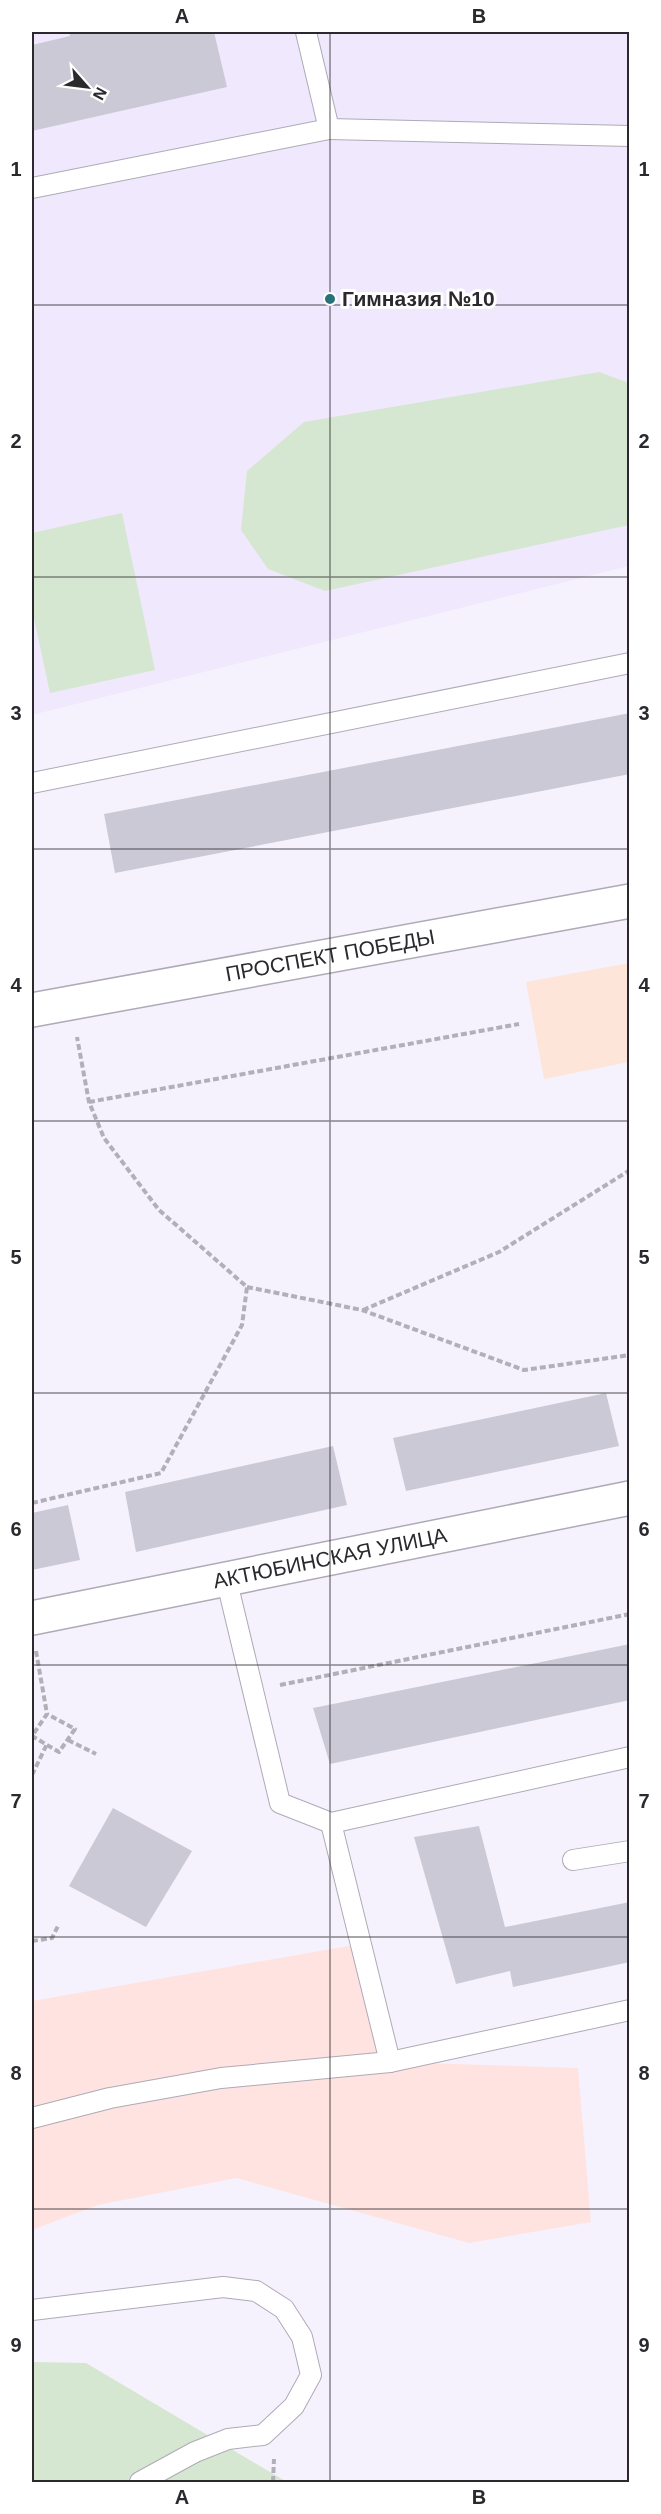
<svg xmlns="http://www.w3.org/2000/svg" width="661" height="2514" viewBox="0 0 661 2514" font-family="Helvetica,sans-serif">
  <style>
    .commercial { fill: #fde5da }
    .industrial { fill: #ffe3e1 }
    .built { fill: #f0e8fd }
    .green { fill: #d5e7d0 }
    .building { fill: #ccc9d6 }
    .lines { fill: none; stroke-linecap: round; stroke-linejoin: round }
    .lane-casing { stroke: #afaab7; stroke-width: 22 }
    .street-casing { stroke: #afaab7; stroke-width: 36 }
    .secondary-casing { stroke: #afaab7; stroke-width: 36 }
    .path { stroke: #b2afb8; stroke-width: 4; stroke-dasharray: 6 3; stroke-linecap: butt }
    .lane { stroke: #fff; stroke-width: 20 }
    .street { stroke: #fff; stroke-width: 33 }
    .secondary { stroke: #fff; stroke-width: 33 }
    .grid { fill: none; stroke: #2b292e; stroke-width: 1.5; stroke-opacity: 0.55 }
    .poi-dot { fill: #277274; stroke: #fff; stroke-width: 2 }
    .labels { text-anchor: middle; stroke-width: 6; stroke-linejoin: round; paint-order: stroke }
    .poi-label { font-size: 21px; font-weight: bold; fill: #2b292e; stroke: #fff; text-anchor: start }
    .street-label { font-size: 21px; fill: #2b292e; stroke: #fff }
    .neatline { fill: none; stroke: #2b292e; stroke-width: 2 }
    .grid-label { font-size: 20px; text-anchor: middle; font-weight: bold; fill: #2b292e }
  </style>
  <rect width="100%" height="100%" fill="#f6f2fd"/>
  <polygon class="commercial" points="629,963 629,1062 544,1079 526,982"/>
  <polygon class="industrial" points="360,1944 390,2062 578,2068 591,2222 469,2243 236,2178 98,2205 32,2230 32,2001"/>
  <polygon class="built" points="32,32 629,32 629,566 32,715"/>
  <g class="green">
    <polygon points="599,372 629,383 629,525 325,591 268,569 241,530 247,471 304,422"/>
    <polygon points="122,513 155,670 50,693 32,609 32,533"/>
    <polygon points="32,2362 86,2363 287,2482 32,2482"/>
  </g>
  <g class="building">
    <polygon points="69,32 214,32 227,87 32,131 32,45 70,36"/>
    <polygon points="630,713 630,774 115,873 104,814"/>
    <polygon points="606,1393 619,1446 406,1491 393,1438"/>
    <polygon points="333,1446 347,1505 136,1552 125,1492"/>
    <polygon points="68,1505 80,1560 32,1570 32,1513"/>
    <polygon points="630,1644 630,1700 330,1764 313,1708"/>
    <polygon points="113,1808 192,1851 146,1927 69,1886"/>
    <polygon points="479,1826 505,1927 630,1902 630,1962 513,1987 510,1971 456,1984 414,1837"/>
  </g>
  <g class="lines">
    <defs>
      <g id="lane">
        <polyline points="306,32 329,129 630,136"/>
        <polyline points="32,188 329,129"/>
        <polyline points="32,783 630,663"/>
        <polyline points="226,1578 280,1803 331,1823 630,1757"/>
        <polyline points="331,1823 390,2062 630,2010"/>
        <polyline points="573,1860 630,1851"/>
        <polyline points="32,2118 110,2098 221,2078 390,2062"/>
        <polyline points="32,2310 223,2287 256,2291 284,2309 302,2337 311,2375 294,2406 263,2435 228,2439 195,2452 140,2482"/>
      </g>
      <g id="street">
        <path id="s1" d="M32,1618L630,1498"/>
      </g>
      <g id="secondary">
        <path id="s2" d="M32,1010L630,901"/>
      </g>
    </defs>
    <use href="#lane" class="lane-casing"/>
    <use href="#street" class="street-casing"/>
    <use href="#secondary" class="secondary-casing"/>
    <g class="path">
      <polyline points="89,1102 519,1024"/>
      <polyline points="247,1287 362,1310 524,1370 630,1355"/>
      <polyline points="363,1310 499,1252 630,1170"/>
      <polyline points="32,1503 161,1473 242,1325 247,1287 159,1210 104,1138 89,1102 77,1037"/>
      <polyline points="36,1651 47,1714 32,1736 59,1752 75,1729 47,1714"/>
      <polyline points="280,1685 630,1614"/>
      <polyline points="68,1740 96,1754"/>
      <polyline points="32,1775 47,1744"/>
      <polyline points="32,1941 52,1938 58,1926"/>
      <polyline points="273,2482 274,2459"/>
    </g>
    <use href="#lane" class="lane"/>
    <use href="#street" class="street"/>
    <use href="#secondary" class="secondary"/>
  </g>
  <path class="grid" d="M330,32V2482M32,305H630M32,577H630M32,849H630M32,1121H630M32,1393H630M32,1665H630M32,1937H630M32,2209H630"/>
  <circle class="poi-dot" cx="330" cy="299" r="6"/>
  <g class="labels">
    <g class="poi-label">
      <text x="342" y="306">Гимназия №10</text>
    </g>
    <g class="street-label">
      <text dy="7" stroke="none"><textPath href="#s2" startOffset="303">ПРОСПЕКТ ПОБЕДЫ</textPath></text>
      <text dy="7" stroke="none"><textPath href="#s1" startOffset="304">АКТЮБИНСКАЯ УЛИЦА</textPath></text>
    </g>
  </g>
  <rect width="661" height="2514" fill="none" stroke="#ffffff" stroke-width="66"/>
  <g transform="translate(87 87) rotate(118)" stroke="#ffffff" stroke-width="4.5" paint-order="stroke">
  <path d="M0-4.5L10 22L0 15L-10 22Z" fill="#2b292e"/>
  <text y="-9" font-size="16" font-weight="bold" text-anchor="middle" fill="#2b292e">N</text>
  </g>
  <rect x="33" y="33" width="595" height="2448" class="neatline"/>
  <g class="grid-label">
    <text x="182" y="23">A</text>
    <text x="479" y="23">B</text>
    <text x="16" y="176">1</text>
    <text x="644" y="176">1</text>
    <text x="16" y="448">2</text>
    <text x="644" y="448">2</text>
    <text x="16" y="720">3</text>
    <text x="644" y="720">3</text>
    <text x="16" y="992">4</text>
    <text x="644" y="992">4</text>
    <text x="16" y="1264">5</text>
    <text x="644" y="1264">5</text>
    <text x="16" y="1536">6</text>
    <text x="644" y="1536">6</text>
    <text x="16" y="1808">7</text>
    <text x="644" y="1808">7</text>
    <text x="16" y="2080">8</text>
    <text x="644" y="2080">8</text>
    <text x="16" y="2352">9</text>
    <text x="644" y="2352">9</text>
    <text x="182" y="2504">A</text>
    <text x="479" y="2504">B</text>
  </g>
</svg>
